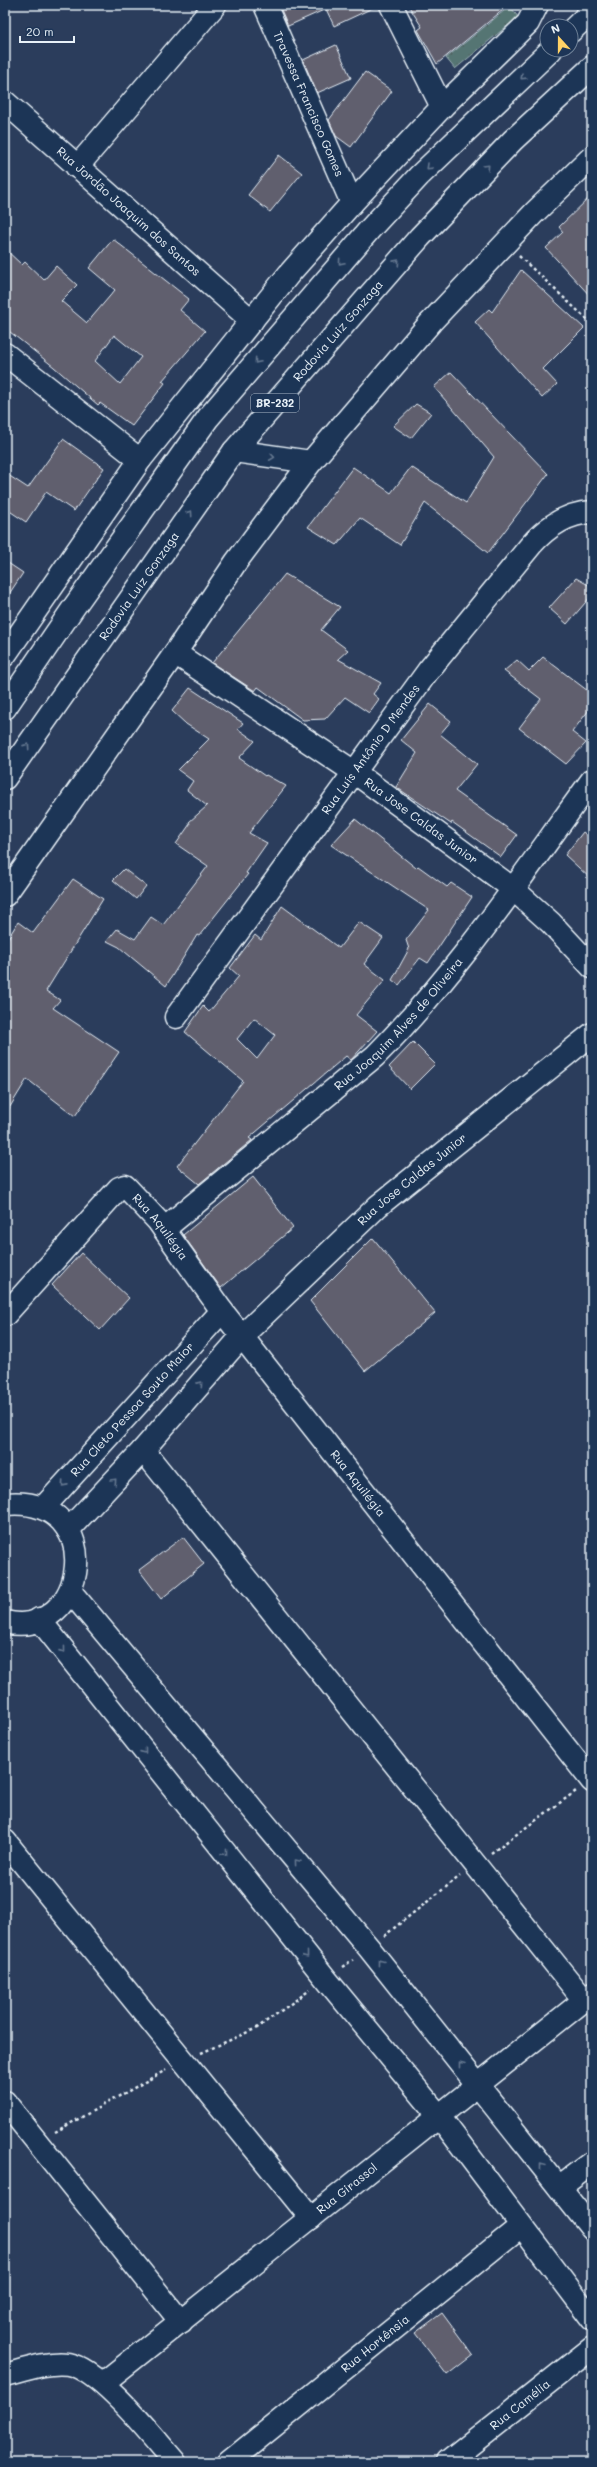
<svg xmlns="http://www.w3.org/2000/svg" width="597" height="2467" viewBox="0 0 597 2467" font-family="Mali,sans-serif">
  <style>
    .park { fill: url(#park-tufts); stroke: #9eb2b6 }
    .building { fill: #615e6e; stroke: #e8f1f8; fill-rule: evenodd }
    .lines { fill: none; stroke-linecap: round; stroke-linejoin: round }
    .minor-casing { stroke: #e8f1f8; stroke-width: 25 }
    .major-casing { stroke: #e8f1f8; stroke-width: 25 }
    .highway-casing { stroke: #e8f1f8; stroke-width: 25 }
    .path { stroke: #e8f1f8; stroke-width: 2.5; stroke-dasharray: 3 3; stroke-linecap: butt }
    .minor { stroke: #1d3557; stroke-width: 22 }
    .major { stroke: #1d3557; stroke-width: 22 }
    .highway { stroke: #1d3557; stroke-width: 22 }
    .oneway { stroke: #64778f }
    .labels { text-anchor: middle; stroke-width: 3; stroke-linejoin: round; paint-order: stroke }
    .shield { fill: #1d3557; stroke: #abb9c8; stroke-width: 1 }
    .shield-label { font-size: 11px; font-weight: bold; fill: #e8f1f8 }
    .street-label { font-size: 12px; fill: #e8f1f8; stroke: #1d3557 }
  </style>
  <defs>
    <pattern id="park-tufts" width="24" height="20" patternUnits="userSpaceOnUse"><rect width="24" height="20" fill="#557473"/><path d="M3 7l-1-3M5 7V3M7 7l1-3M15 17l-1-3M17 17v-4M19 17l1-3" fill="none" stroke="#4d5c5c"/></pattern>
  </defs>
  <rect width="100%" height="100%" fill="#2b3d5c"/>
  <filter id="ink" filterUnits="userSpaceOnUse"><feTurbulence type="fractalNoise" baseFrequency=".025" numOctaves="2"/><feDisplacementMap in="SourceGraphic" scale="8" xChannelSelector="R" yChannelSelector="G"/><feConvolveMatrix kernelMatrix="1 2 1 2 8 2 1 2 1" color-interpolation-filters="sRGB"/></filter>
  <g filter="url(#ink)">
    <polygon class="park" points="510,6 518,17 455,69 446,58"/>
    <g class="building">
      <polygon points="279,5 379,5 334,26 326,9 288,26"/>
      <polygon points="408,5 509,5 437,64 418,30 422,27"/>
      <polygon points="336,45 351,78 317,93 303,60"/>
      <polygon points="365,72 392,91 351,147 336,136 329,120"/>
      <polygon points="279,155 302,173 270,212 248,195"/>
      <polygon points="592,195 592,298 546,248 563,232 559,227"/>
      <path d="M113,239L189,299L180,310L205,331L162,381L165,383L132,426L100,403L98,405L54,367L5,328V249L22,265L25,262L44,280L56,266L77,285L61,301L87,323L115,290L89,268ZM114,335L141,357L120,384L95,361Z"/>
      <polygon points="521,270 584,328 543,369 557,384 542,398 475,322 489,309 492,312"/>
      <polygon points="451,372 548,474 488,553 425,503 400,545 360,518 337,545 308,527 353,467 391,493 411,467 466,503 494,457 434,387"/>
      <polygon points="416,404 431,413 411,438 393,426"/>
      <polygon points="63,439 104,468 74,511 46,492 26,522 5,508 5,473 28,488"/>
      <polygon points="5,561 23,573 5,600"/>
      <polygon points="285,574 340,607 321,630 348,650 338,659 381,683 373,694 379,699 369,713 345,697 325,719 303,720 258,687 255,691 212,663"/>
      <polygon points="576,578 592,587 592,595 567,624 549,608"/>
      <polygon points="543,657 592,694 592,706 572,732 586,743 566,764 519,728 541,699 504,671 517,660 529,671"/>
      <polygon points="190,688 243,723 238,729 255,741 239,758 265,776 266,775 286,786 249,833 267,843 246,873 248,874 199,936 197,935 166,986 119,947 107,941 117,929 135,939 151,917 163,925 208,866 176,844 190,824 189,822 207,806 187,790 193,781 178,770 209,739 186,724 172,711"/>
      <polygon points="430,704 451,721 440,734 477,764 455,791 517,835 501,857 452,822 451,824 396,787 417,753 401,740"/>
      <polygon points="355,819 416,868 418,866 447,887 451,883 472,897 428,963 420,958 399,985 392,980 409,949 406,940 429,910 331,845"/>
      <polygon points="583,832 592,839 592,880 565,855"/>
      <polygon points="124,869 146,886 136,899 113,880"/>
      <polygon points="73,879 103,899 46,991 60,1000 53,1008 119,1052 75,1116 27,1079 5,1115 5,943 18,922 33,933"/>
      <path d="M282,906L339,948L359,922L383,938L364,964L385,980L356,1015L377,1031L351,1060L346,1056L249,1138L252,1140L199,1184L177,1166L243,1081L185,1032L203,1006L209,1012L239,976L230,968L255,935L261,940ZM254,1018L275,1035L257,1059L237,1039Z"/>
      <polygon points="413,1042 435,1064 410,1089 389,1067"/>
      <polygon points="253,1177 293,1228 221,1288 183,1235"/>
      <polygon points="373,1238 435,1313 365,1371 310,1301"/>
      <polygon points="81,1253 129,1298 100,1330 52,1285"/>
      <polygon points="183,1537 204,1564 161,1599 139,1570"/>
      <polygon points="442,2313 473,2355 447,2375 415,2333"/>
    </g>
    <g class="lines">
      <defs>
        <g id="minor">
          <path id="s1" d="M265,5L352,203"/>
          <polyline points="391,5 442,107"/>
          <path id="s2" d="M5,102L252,321"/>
          <polyline points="77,167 215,5"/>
          <polyline points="5,354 140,460"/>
          <path id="s3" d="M175,653L354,772L512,888L551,923L592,967"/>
          <path id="s4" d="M176,1017L428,671L531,545C547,527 566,513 592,512"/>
          <path id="s5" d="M164,1229L375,1056C458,973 523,874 592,780"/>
          <path id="s6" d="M5,1315L119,1188L125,1186L128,1189L158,1221L222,1311L592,1781"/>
          <polyline points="143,1450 584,2000"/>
          <path d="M5,1504C111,1494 88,1642 5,1622"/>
          <path id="s7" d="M43,1508L222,1311"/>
          <path id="s8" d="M68,1530L143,1450L243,1335L378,1206L592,1034"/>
          <polyline points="70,1591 369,1948 592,2229"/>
          <polyline points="39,1619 326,1979 439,2116 592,2319"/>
          <polyline points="5,1841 311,2218"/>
          <polyline points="5,2102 181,2322"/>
          <polyline points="559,2187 592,2162"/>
          <path d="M5,2375C24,2370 49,2361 68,2364C101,2370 152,2436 175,2462"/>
          <path id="s9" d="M103,2383L592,1994"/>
          <path id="s10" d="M229,2462L521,2226"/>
          <path id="s11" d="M448,2462L592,2348"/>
        </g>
        <g id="major">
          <polyline points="5,655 140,460 289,274 352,203 442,107 528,23 537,5"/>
          <polyline points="5,895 175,653 236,562 311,462 431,322 534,213 592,157"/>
        </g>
        <g id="highway">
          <polyline points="571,31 592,11"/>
          <polyline points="234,451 311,462"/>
          <polyline points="5,708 74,607 208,418 370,229 419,176 551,50"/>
          <path id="s12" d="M5,778L234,451L420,237L513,140L592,67"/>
        </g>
      </defs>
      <use href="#minor" class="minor-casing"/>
      <use href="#major" class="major-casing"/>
      <use href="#highway" class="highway-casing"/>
      <g class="path">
        <polyline points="519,256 592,324"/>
        <polyline points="491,1853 576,1791"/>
        <polyline points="384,1936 460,1876"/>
        <polyline points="342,1967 353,1960"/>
        <polyline points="201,2053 257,2028 310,1990"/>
        <polyline points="55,2132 166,2070"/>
      </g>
      <use href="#minor" class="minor"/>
      <use href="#major" class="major"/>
      <use href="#highway" class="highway"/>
    </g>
    <defs><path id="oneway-chevron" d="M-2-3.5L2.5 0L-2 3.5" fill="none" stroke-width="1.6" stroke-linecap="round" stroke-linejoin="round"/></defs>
    <g class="oneway">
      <use href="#oneway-chevron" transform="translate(523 77) rotate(136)"/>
      <use href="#oneway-chevron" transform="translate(429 167) rotate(136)"/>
      <use href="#oneway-chevron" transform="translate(487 167) rotate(-46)"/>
      <use href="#oneway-chevron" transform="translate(341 262) rotate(131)"/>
      <use href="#oneway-chevron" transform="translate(397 262) rotate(-48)"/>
      <use href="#oneway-chevron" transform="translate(257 361) rotate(131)"/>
      <use href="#oneway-chevron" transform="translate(272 457) rotate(8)"/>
      <use href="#oneway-chevron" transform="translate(190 513) rotate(-55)"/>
      <use href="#oneway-chevron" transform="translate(27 746) rotate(-55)"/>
      <use href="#oneway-chevron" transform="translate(200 1384) rotate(-49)"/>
      <use href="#oneway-chevron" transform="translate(114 1481) rotate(-47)"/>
      <use href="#oneway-chevron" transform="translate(64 1484) rotate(132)"/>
      <use href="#oneway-chevron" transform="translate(63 1650) rotate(51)"/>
      <use href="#oneway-chevron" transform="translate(144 1751) rotate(51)"/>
      <use href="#oneway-chevron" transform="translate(225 1853) rotate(51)"/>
      <use href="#oneway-chevron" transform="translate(297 1862) rotate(-130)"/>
      <use href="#oneway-chevron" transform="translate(306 1955) rotate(51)"/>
      <use href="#oneway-chevron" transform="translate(380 1962) rotate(-128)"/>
      <use href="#oneway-chevron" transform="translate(461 2064) rotate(-128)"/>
      <use href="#oneway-chevron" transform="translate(542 2166) rotate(-128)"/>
    </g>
  </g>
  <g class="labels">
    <rect class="shield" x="251" y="394" width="48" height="18" rx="3"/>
    <g class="shield-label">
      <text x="275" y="407">BR-232</text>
    </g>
    <g class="street-label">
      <text dy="4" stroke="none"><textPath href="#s1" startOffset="108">Travessa Francisco Gomes</textPath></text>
      <text dy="4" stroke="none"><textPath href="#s2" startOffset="165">Rua Jordão Joaquim dos Santos</textPath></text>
      <text dy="4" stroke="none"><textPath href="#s12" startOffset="558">Rodovia Luiz Gonzaga</textPath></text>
      <text dy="4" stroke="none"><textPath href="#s12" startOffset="234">Rodovia Luiz Gonzaga</textPath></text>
      <text dy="4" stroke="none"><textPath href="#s4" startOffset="331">Rua Luís Antônio D Mendes</textPath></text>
      <text dy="4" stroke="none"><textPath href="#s3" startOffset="298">Rua Jose Caldas Junior</textPath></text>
      <text dy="4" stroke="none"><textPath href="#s5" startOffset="312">Rua Joaquim Alves de Oliveira</textPath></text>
      <text dy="4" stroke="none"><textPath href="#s8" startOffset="492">Rua Jose Caldas Junior</textPath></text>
      <text dy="4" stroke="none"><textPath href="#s6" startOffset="231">Rua Aquilégia</textPath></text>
      <text dy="4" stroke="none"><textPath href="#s7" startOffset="133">Rua Cleto Pessoa Souto Maior</textPath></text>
      <text dy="4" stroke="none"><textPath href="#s6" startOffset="555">Rua Aquilégia</textPath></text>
      <text dy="4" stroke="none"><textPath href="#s9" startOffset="312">Rua Girassol</textPath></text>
      <text dy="4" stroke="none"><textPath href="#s10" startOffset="188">Rua Hortênsia</textPath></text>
      <text dy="4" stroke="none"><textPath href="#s11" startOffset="92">Rua Camélia</textPath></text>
    </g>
  </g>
  <rect width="597" height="2467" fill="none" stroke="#1d3557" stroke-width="20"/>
  <rect x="10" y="10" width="577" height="2447" fill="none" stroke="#e8f1f8" stroke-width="1.5" filter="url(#ink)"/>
  <g transform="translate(559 38) rotate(339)"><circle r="19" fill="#1d3557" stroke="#6e8097"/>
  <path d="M0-3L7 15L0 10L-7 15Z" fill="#ffd166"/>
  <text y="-6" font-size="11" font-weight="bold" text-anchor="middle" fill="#e8f1f8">N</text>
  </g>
  <path d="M20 36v6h54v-6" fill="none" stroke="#e8f1f8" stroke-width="2"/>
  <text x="26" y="36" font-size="12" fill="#e8f1f8" stroke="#1d3557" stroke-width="3" paint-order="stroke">20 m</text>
</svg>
